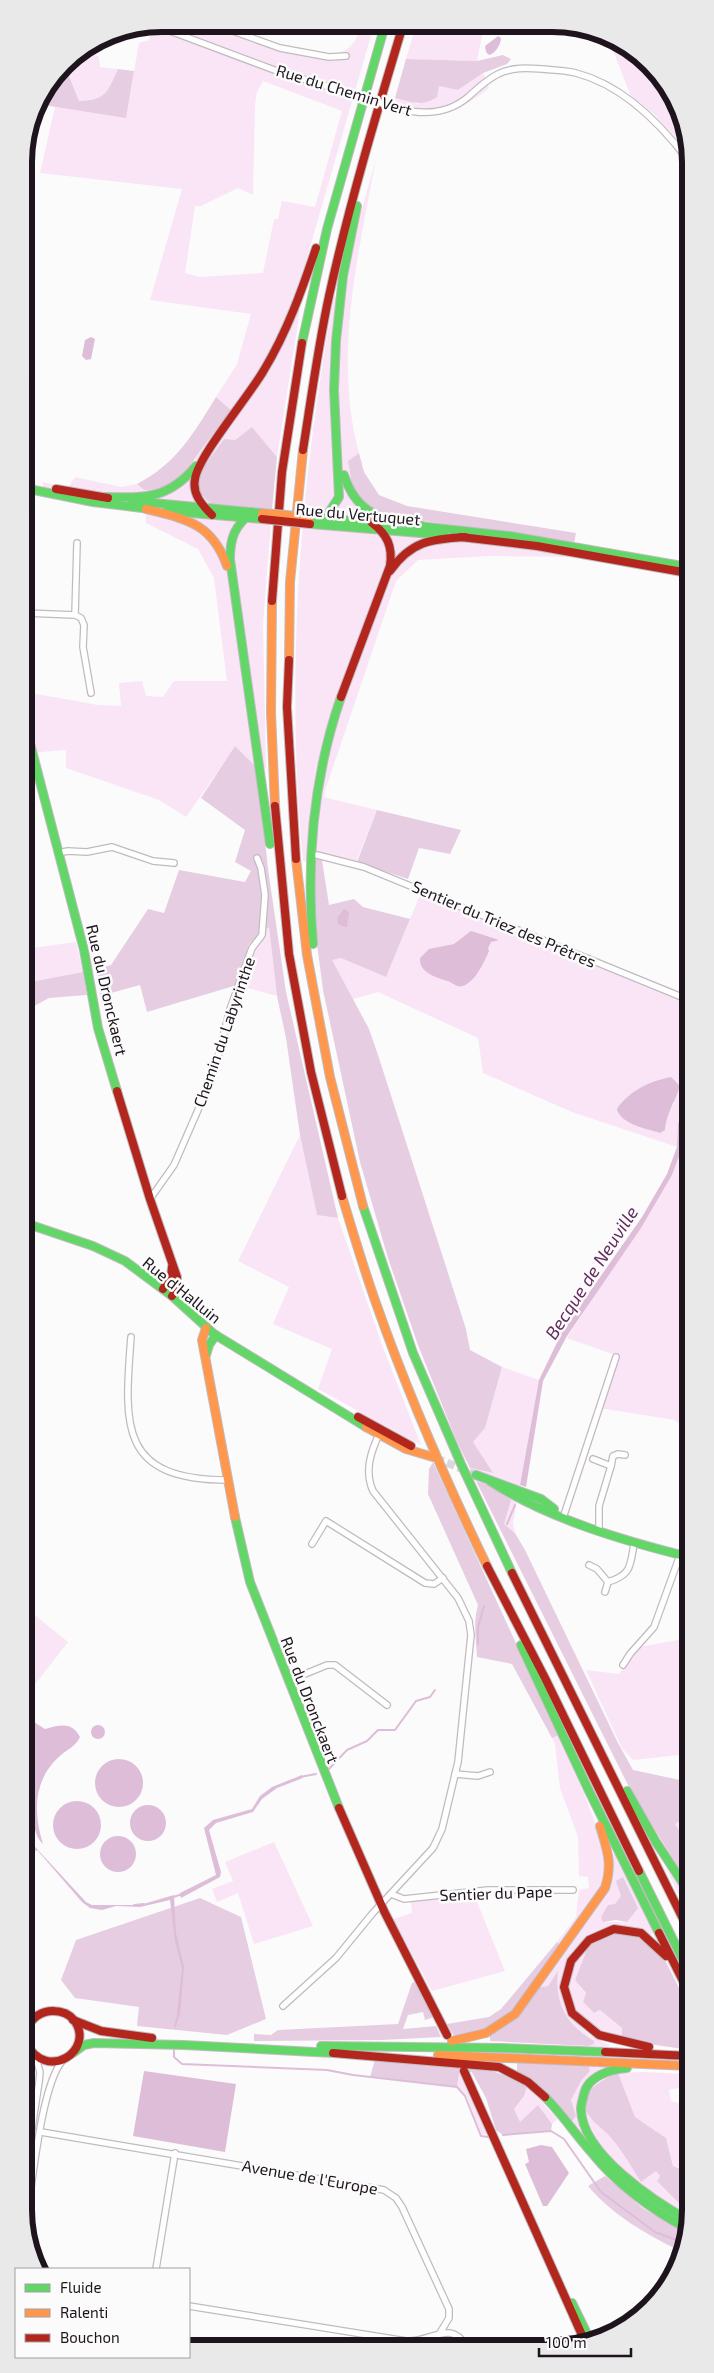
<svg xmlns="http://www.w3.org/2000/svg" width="714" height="2373" viewBox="0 0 714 2373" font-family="'Exo 2',sans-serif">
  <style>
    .green { fill: #f9e5f6; fill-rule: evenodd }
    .forest { fill: #e6cde2 }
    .water { fill: #debdd9 }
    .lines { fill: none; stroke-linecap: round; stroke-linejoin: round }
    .stream { stroke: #debdd9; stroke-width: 2 }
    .secondary-tunnel { stroke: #dad8da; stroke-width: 8; stroke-dasharray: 8 4; stroke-linecap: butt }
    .street-casing { stroke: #c1bbc0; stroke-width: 8 }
    .fast-casing { stroke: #c1bbc0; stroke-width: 10 }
    .slow-casing { stroke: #c1bbc0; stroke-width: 10 }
    .jam-casing { stroke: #c1bbc0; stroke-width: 10 }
    .street { stroke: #fefefe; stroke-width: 5.5 }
    .fast { stroke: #63d668; stroke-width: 8 }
    .slow { stroke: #ff974d; stroke-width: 8 }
    .jam { stroke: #b3261e; stroke-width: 8 }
    .street-bridge-casing { stroke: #c1bbc0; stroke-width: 8; stroke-linecap: butt }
    .slow-bridge-casing { stroke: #c1bbc0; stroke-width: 10; stroke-linecap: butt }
    .jam-bridge-casing { stroke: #c1bbc0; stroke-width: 10; stroke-linecap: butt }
    .street-bridge { stroke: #fefefe; stroke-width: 5.5 }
    .slow-bridge { stroke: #ff974d; stroke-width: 8 }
    .jam-bridge { stroke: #b3261e; stroke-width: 8 }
    .labels { text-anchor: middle; stroke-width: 5; stroke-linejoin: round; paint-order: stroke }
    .street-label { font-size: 16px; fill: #1e141d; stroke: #fbfbfb }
    .water-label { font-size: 18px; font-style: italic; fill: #622b5d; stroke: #fbfbfb }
    .rim { fill: none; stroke: #1e141d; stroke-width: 6 }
  </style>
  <rect width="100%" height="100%" fill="#fbfbfb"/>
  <g class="green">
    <path d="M159,24L188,30L228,32L276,50L304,55L306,51C336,55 351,58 362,25H374L304,268L291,304L300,310L277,457L252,427L235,440L211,504L272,509L263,624L266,768H257L235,747L186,817L159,800L66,768V750L28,753L25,736V692L98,705L121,706L119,683L142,681L146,696L163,697L174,681H227L214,578L198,549L146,523V514L43,496V482L68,488L75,477L121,487L137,484L144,490L191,467L201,449L231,410L216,397L237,364L251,314L150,300L182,189L40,173L55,107L126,117L139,43L149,40L153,26ZM263,81L342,111L315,207L282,201L278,219H274L263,273L199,277L185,273L195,206H201L238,188L253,195L255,105L257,92Z"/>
    <polygon points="416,25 484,26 477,61 406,59"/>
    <polygon points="613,45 650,65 688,136 688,150 653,113 631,96 612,48"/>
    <path d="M86,50L99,57L100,67L118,69C106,93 108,100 79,101L69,76L57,74L65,64Z"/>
    <path d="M483,73L489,88C456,115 433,120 392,112L395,98L418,104L438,85L458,90Z"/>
    <path d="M376,159C358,256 333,356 359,453L348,461L352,486L453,526L574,543L571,557L489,556L418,560L396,581L323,797L377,810L356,862L321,854L314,861H303C285,672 300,483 334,297L345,294L356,230Z"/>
    <path d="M420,895L471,913L473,907L498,920L689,995V1108L678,1123L677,1147L572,1112L483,1073L478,1038L378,992L353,999L331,960L341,958L386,977ZM675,1102L666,1116L665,1130L624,1121Z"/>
    <polygon points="269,927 277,996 237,985 249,944"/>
    <polygon points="76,942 83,972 25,983 25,949"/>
    <polygon points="689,1117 689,1424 676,1422 675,1420 599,1408 618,1356 567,1338 606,1277 641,1228 672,1175 684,1143 682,1125"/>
    <polygon points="300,1135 317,1215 338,1218 382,1345 421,1445 318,1389 332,1349 273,1324 289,1287 238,1261"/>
    <polygon points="502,1367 539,1380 513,1523 515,1533 504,1524 488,1485 476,1481 470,1468 492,1473 473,1442 485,1428"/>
    <polygon points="26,1608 68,1642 26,1696"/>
    <polygon points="689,1638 689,1754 633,1760 622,1748 586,1670 619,1674 639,1647"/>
    <path d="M558,1735C571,1765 611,1846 605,1875C601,1894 573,1928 561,1946L557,1942L576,1917L579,1890L589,1888L588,1877L579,1876L578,1837L560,1788L555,1744L552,1738Z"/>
    <polygon points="680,1780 689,1780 690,1847 674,1824 683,1819"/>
    <polygon points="274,1842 313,1926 254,1944 238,1893 217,1902 212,1889 233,1881 225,1862"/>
    <path d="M616,1853L655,1932L650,1935L645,1932L592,1933L571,1952L562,1977L571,2018L590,2036L609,2045V2047L588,2046L593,2044V2041C566,2025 556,2003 558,1972L548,1986L540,1987L596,1909L613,1854ZM621,1896L627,1922H603Z"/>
    <polygon points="665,1867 690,1901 690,1917"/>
    <polygon points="473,1892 505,1971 432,1991 393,1919 412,1913 411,1901"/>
    <path d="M589,1944L575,1980L586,1994L583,2002L594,2013L600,2010L622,2028L621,2040C593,2031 556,2004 571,1970C575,1961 584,1952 589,1944Z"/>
    <polygon points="588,2065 607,2066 579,2094 589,2144 572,2121 576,2116 571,2100 581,2081 590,2071"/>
    <polygon points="460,2067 490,2135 481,2134 466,2095 457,2087"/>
    <polygon points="641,2072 690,2074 690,2089 684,2087 669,2090 671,2101 690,2106 690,2173 673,2166 666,2138 635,2117 618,2073"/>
    <polygon points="527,2086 557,2119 552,2124 538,2105 520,2123 514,2109 524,2096"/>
    <path d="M585,2105L589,2116L612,2138L641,2181L656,2171L660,2176L657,2181L687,2213C646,2191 591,2155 585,2105Z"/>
  </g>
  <g class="forest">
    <path d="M503,55L511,59L507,64L483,73L458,90L439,86L437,97C422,107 411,102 395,98L406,59L477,61Z"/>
    <path d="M118,69L134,71L126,118L37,104L57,74L69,76L79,101C107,100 107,92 118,69Z"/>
    <path d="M216,397L231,410C222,422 212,435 203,447C185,472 180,489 144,490L137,484C176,464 194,433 216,397Z"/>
    <polygon points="252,427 277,457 272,509 211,504 199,492 198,475 224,439 235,440"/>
    <polygon points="359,453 364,472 379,495 407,506 576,533 574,543 390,516 375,510 359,499 352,486 348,461"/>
    <polygon points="235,746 257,768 268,869 286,992 338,1218 317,1215 300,1135 286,1038 277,996 269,927 249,944 237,985 147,1012 140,985 100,996 97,969 111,965 148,909 164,913 179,870 245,882 251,871 235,862 245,830 201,798"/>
    <polygon points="377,810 461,830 450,854 419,848 408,879 357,862"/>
    <polygon points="321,854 329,905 354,899 363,907 410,919 386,977 341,958 332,960 369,1029 378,1055 466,1329 470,1350 502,1367 485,1428 473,1442 493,1473 470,1468 457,1442 418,1345 388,1258 360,1162 323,990 317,944 314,861"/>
    <polygon points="25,856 30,906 25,908"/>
    <polygon points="83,972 87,995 49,998 25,1011 25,983"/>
    <path d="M433,1462L558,1735L552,1738L512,1664L477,1657C476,1638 473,1623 478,1605L428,1494L429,1469Z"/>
    <polygon points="476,1481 488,1485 511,1500 504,1524 515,1533 525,1550 617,1741 633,1770 680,1780 683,1819 675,1824 690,1847 690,1887 630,1789"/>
    <polygon points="623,1877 638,1908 627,1922 616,1920 603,1922 601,1917 608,1905 615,1904 621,1896 616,1881"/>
    <polygon points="200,1898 241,1917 266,2019 227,2035 137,2026 139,2007 75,1998 61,1980 76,1940"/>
    <polygon points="613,1934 631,1934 645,1941 665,1960 690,2010 690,2050 621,2040 622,2028 600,2010 594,2013 583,2002 586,1993 575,1980 589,1944"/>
    <path d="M557,1942L561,1946C542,1971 517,2016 487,2029C477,2034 465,2035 454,2036L447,2024L489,2017L501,2009Z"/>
    <path d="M558,1971C555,2003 566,2025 594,2041V2044L588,2046L490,2041V2036L540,1987L548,1986Z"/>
    <polygon points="416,1981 434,2017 425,2020 423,2012 408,2015 403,2029 436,2026 441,2037 381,2040 254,2041 254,2034 271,2035 278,2030 398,2024 412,1983"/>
    <polygon points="375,2060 460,2067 457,2087 370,2077"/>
    <polygon points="517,2063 588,2065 590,2071 581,2081 571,2100 576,2116 572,2121 517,2071"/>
    <path d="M469,2067C491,2070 508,2075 527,2086L524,2096L514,2109L520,2122L538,2105L552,2124L551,2131L503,2135L496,2130L486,2098Z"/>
    <path d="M618,2073L635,2117L666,2138L673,2166L690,2173V2215L657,2181L660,2176L656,2171L641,2182C632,2168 623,2152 612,2139C606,2131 596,2125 590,2117C573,2096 601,2079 618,2073Z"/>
    <path d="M605,2176L644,2209L687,2234L682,2252C648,2235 613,2216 588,2186Z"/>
  </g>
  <g class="water">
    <path d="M498,36L501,38C501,44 495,54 489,55L486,52L485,46Z"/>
    <polygon points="91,337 95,339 91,359 86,360 82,356 85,340"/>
    <polygon points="344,909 349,912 347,927 345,927 338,924 337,918"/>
    <path d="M471,931L499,940L491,942L488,948L489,951C484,962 476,981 463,986C457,988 453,983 448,981C437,978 419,973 420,958L429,949L454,944Z"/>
    <path d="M671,1077L680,1086C675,1102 666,1114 665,1130L660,1133C645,1128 623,1125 617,1110L618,1107C633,1089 648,1082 671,1077Z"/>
    <polygon points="689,1108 689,1117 682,1125 684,1143 672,1175 641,1228 567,1336 543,1381 526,1487 520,1485 539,1380 563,1330 642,1217 667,1174 677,1147 678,1123"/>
    <path d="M26,1717L45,1729C59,1725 72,1721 80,1737C76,1746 68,1749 61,1755C33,1779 33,1812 43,1844C29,1831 35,1804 31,1788L26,1783Z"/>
    <circle cx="98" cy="1732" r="7"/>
    <circle cx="119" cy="1783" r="24"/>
    <polygon points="302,1775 303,1778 277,1788 262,1799 253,1812 216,1823 209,1830 221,1872 220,1877 181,1898 180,1893 216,1875 204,1828 213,1820 252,1809 260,1796 272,1787"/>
    <circle cx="77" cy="1825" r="24"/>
    <circle cx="148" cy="1823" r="18"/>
    <circle cx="118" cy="1854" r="18"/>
    <polygon points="26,1837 86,1902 92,1905 140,1905 174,1895 176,1933 184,1967 180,2015 177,2014 182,1968 175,1941 170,1900 140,1907 116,1906 102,1910 90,1908 82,1902"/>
    <polygon points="144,2071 236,2084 225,2152 133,2136"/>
    <polygon points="541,2145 552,2147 569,2173 547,2206 543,2206 525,2164 529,2162 526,2149"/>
  </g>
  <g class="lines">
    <g class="stream">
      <polyline points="507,1524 515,1505"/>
      <polyline points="478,1644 478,1627 484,1606"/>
      <polyline points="328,1770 347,1750 367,1741 378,1730 395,1730 416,1701 430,1697 435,1690"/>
      <polyline points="300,1777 316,1774"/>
      <polyline points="26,1839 36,1850"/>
      <polyline points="173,1897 183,1894"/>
      <polyline points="134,1905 144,1904"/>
      <polyline points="175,2026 179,2013"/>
      <polyline points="174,2050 174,2057 182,2064 327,2070 353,2075 457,2087 465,2096 481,2136 488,2137"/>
      <polyline points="503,2135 551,2131 564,2139 601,2192 655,2232 684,2243"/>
    </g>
    <g class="secondary-tunnel">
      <polyline points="436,1458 476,1475"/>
      <polyline points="462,2060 469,2073"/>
    </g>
    <defs>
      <g id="street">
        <polyline points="154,25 277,71 343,91"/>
        <polyline points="171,31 181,27 230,30 280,48 329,57 346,56"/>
        <path d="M400,109C424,115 448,114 468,97C477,89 486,80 498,74C512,67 527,68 542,69C553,70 565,70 576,73C622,85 660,123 688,160"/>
        <polyline points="25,613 75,615 81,618 84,625 83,647 91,693"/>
        <polyline points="75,615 77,543"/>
        <polyline points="25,644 30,676 29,680 25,683"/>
        <polyline points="25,767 37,768"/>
        <polyline points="58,853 68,851 87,852 112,847 153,861 174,863"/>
        <polyline points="317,855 364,867 689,1000"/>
        <polyline points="150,1199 174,1165 198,1110 218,1057 230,1009 252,948 262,935 265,895 261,868 257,858"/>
        <path d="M131,1337C124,1426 119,1480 228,1480"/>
        <polyline points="593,1459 611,1466 599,1506 599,1530"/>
        <polyline points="611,1466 613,1456 618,1454 625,1455"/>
        <polyline points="564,1515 616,1357"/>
        <polyline points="312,1544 326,1521 425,1583 434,1584 443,1578"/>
        <polyline points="686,1556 689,1544"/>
        <polyline points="589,1565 597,1569 608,1582 605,1592"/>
        <path d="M608,1582C632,1575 630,1565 634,1544"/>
        <polyline points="623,1665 630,1654 654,1627 680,1555"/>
        <polyline points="288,1681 327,1665 335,1665 387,1705"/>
        <polyline points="455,1774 478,1776 490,1772"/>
        <polyline points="391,1894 404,1899 488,1890 573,1890"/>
        <path d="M283,2006L336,1958L372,1914L433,1848L442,1829L458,1762L471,1635L469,1621L458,1598L373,1491C364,1471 371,1451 380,1432"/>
        <polyline points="41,2132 384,2190 396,2198 402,2207 449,2309 449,2318 440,2333"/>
        <polyline points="26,2167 39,2082 40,2072 36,2058"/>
        <path d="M26,2223C32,2187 41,2084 63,2060"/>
        <polyline points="156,2269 175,2153"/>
        <path d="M189,2306L406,2341C431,2343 450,2318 467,2347"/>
      </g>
      <g id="fast">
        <polyline points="302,343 327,229 385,25"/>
        <path d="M344,475C357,516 384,520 422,526"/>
        <polyline points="24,488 93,502 151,509"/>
        <path d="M105,497C145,498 169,499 196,466"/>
        <polyline points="132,501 262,513"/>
        <polyline points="167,511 262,519"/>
        <path d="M252,512C235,526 230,537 230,559L270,844"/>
        <polyline points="321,518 392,524"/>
        <polyline points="310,524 328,514 339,497 334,390 336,341 343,276 357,206"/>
        <polyline points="311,524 444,535"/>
        <polyline points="418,526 510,536 688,567"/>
        <polyline points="25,724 84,950 98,1028 117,1091"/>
        <path d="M313,944C306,859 313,778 341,697"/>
        <polyline points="363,1206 413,1353 461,1464 512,1573"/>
        <polyline points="25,1223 93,1246 125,1261 172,1296 214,1334 366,1427"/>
        <polyline points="206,1355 209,1345 216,1335"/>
        <polyline points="476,1475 541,1499 554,1509"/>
        <path d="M490,1481C546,1518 624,1541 689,1557"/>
        <polyline points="235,1517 250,1582 339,1808"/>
        <polyline points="521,1645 588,1789 659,1933"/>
        <polyline points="627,1791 656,1842 690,1894"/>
        <polyline points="639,1871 690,1974"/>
        <polyline points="321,2046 503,2048 605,2052"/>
        <polyline points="73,2053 84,2045 94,2043 184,2045 333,2053"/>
        <path d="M627,2068C611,2069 588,2076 584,2094C583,2099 581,2104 581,2109C582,2154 655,2202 690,2221"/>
        <path d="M545,2097C562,2114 576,2135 592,2153C618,2185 652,2210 688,2229"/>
        <polyline points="572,2303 591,2342"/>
      </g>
      <g id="slow">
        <path d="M146,509C186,519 212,523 227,566"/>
        <polyline points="272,601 271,713 275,806"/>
        <polyline points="289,660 290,582 303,450"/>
        <polyline points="296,859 307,955 330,1077 363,1206"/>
        <path d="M342,1196C353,1233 364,1270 377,1306C408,1394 446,1481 487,1566"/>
        <polyline points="206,1328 202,1340 235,1517"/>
        <polyline points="366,1427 406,1449 433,1457"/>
        <path d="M452,2041L486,2033L515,2014L605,1888C613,1863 607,1850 600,1826"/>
        <polyline points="438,2055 690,2066"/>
      </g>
      <g id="jam">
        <path d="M303,450C311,399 318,347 329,296C349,205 376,115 403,25"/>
        <polyline points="56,489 108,498"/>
        <path d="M212,515C202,505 192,494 195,479C198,456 250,395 264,370C287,332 302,290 316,248"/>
        <polyline points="461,537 537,546 688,573"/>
        <path d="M390,571C411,541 431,539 465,537"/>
        <polyline points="272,601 282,472 302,343"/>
        <polyline points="289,660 287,707 296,859"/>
        <path d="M341,697L390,566C393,546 387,534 371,522"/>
        <polyline points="25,702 29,729"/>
        <polyline points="275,806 289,954 311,1072 342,1196"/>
        <polyline points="117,1091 150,1199 177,1277 177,1288 172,1296"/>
        <polyline points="163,1289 171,1277 172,1267"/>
        <polyline points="358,1417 411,1446"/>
        <polyline points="487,1566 545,1678 639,1871"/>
        <polyline points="512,1573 690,1933"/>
        <polyline points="339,1808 384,1911 447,2035"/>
        <polyline points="659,1933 690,1995"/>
        <polyline points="73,2020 101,2031 152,2038"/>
        <path d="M26,2029C32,2018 40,2011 53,2011C61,2011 69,2014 74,2020C96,2050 47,2083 26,2043"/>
        <polyline points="649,2047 599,2035 572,2013 564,1987 571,1961 589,1940 614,1929 641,1933 666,1956"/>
        <polyline points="605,2052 690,2056"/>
        <polyline points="333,2053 499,2067 528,2082 545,2097"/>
        <polyline points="464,2071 586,2344"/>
      </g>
    </defs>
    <use href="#street" class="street-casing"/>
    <use href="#fast" class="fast-casing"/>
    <use href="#slow" class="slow-casing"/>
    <use href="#jam" class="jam-casing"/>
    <use href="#street" class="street"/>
    <use href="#fast" class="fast"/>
    <use href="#slow" class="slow"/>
    <use href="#jam" class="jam"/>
    <defs>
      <polyline id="street-bridge" points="343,91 400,109"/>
      <polyline id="slow-bridge" points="262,513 310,517"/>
      <polyline id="jam-bridge" points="262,519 310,524"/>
    </defs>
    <use href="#street-bridge" class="street-bridge-casing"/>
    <use href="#slow-bridge" class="slow-bridge-casing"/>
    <use href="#jam-bridge" class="jam-bridge-casing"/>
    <use href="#street-bridge" class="street-bridge"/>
    <use href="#slow-bridge" class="slow-bridge"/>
    <use href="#jam-bridge" class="jam-bridge"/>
  </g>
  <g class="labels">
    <g class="street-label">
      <text transform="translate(344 90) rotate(17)" y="6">Rue du Chemin Vert</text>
      <text transform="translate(358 514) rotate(5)" y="6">Rue du Vertuquet</text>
      <text transform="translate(504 924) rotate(23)" y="6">Sentier du Triez des Prêtres</text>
      <text transform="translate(107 990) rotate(77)" y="6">Rue du Dronckaert</text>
      <text transform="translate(224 1032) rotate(-71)" y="6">Chemin du Labyrinthe</text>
      <text transform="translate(182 1290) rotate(39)" y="6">Rue d'Halluin</text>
      <text transform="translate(310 1700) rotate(69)" y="6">Rue du Dronckaert</text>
      <text transform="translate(496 1893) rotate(-2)" y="6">Sentier du Pape</text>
      <text transform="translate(310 2177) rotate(10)" y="6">Avenue de l'Europe</text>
    </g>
    <g class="water-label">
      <text transform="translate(592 1273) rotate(-57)" y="6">Becque de Neuville</text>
    </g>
  </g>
  <path d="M0 0H714V2373H0ZM162 32H552A130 130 0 0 1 682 162V2210A130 130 0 0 1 552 2340H162A130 130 0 0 1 32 2210V162A130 130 0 0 1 162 32Z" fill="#e9e9e9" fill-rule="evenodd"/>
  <path class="rim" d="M162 32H552A130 130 0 0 1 682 162V2210A130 130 0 0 1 552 2340H162A130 130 0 0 1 32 2210V162A130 130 0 0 1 162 32Z"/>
  <rect x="15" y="2268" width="175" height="90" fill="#fbfbfb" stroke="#a39fa2"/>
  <rect x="25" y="2284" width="25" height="8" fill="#63d668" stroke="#a39fa2"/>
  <text x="60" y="2293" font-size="15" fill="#1e141d">Fluide</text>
  <rect x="25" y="2309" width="25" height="8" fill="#ff974d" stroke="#a39fa2"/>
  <text x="60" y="2318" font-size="15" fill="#1e141d">Ralenti</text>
  <rect x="25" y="2334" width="25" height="8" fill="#b3261e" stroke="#a39fa2"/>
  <text x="60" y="2343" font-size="15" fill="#1e141d">Bouchon</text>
  <path d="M539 2348v8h92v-8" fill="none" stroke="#1e141d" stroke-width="2.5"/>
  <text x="546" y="2348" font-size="15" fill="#1e141d" stroke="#fbfbfb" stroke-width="4" paint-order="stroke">100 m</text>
</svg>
